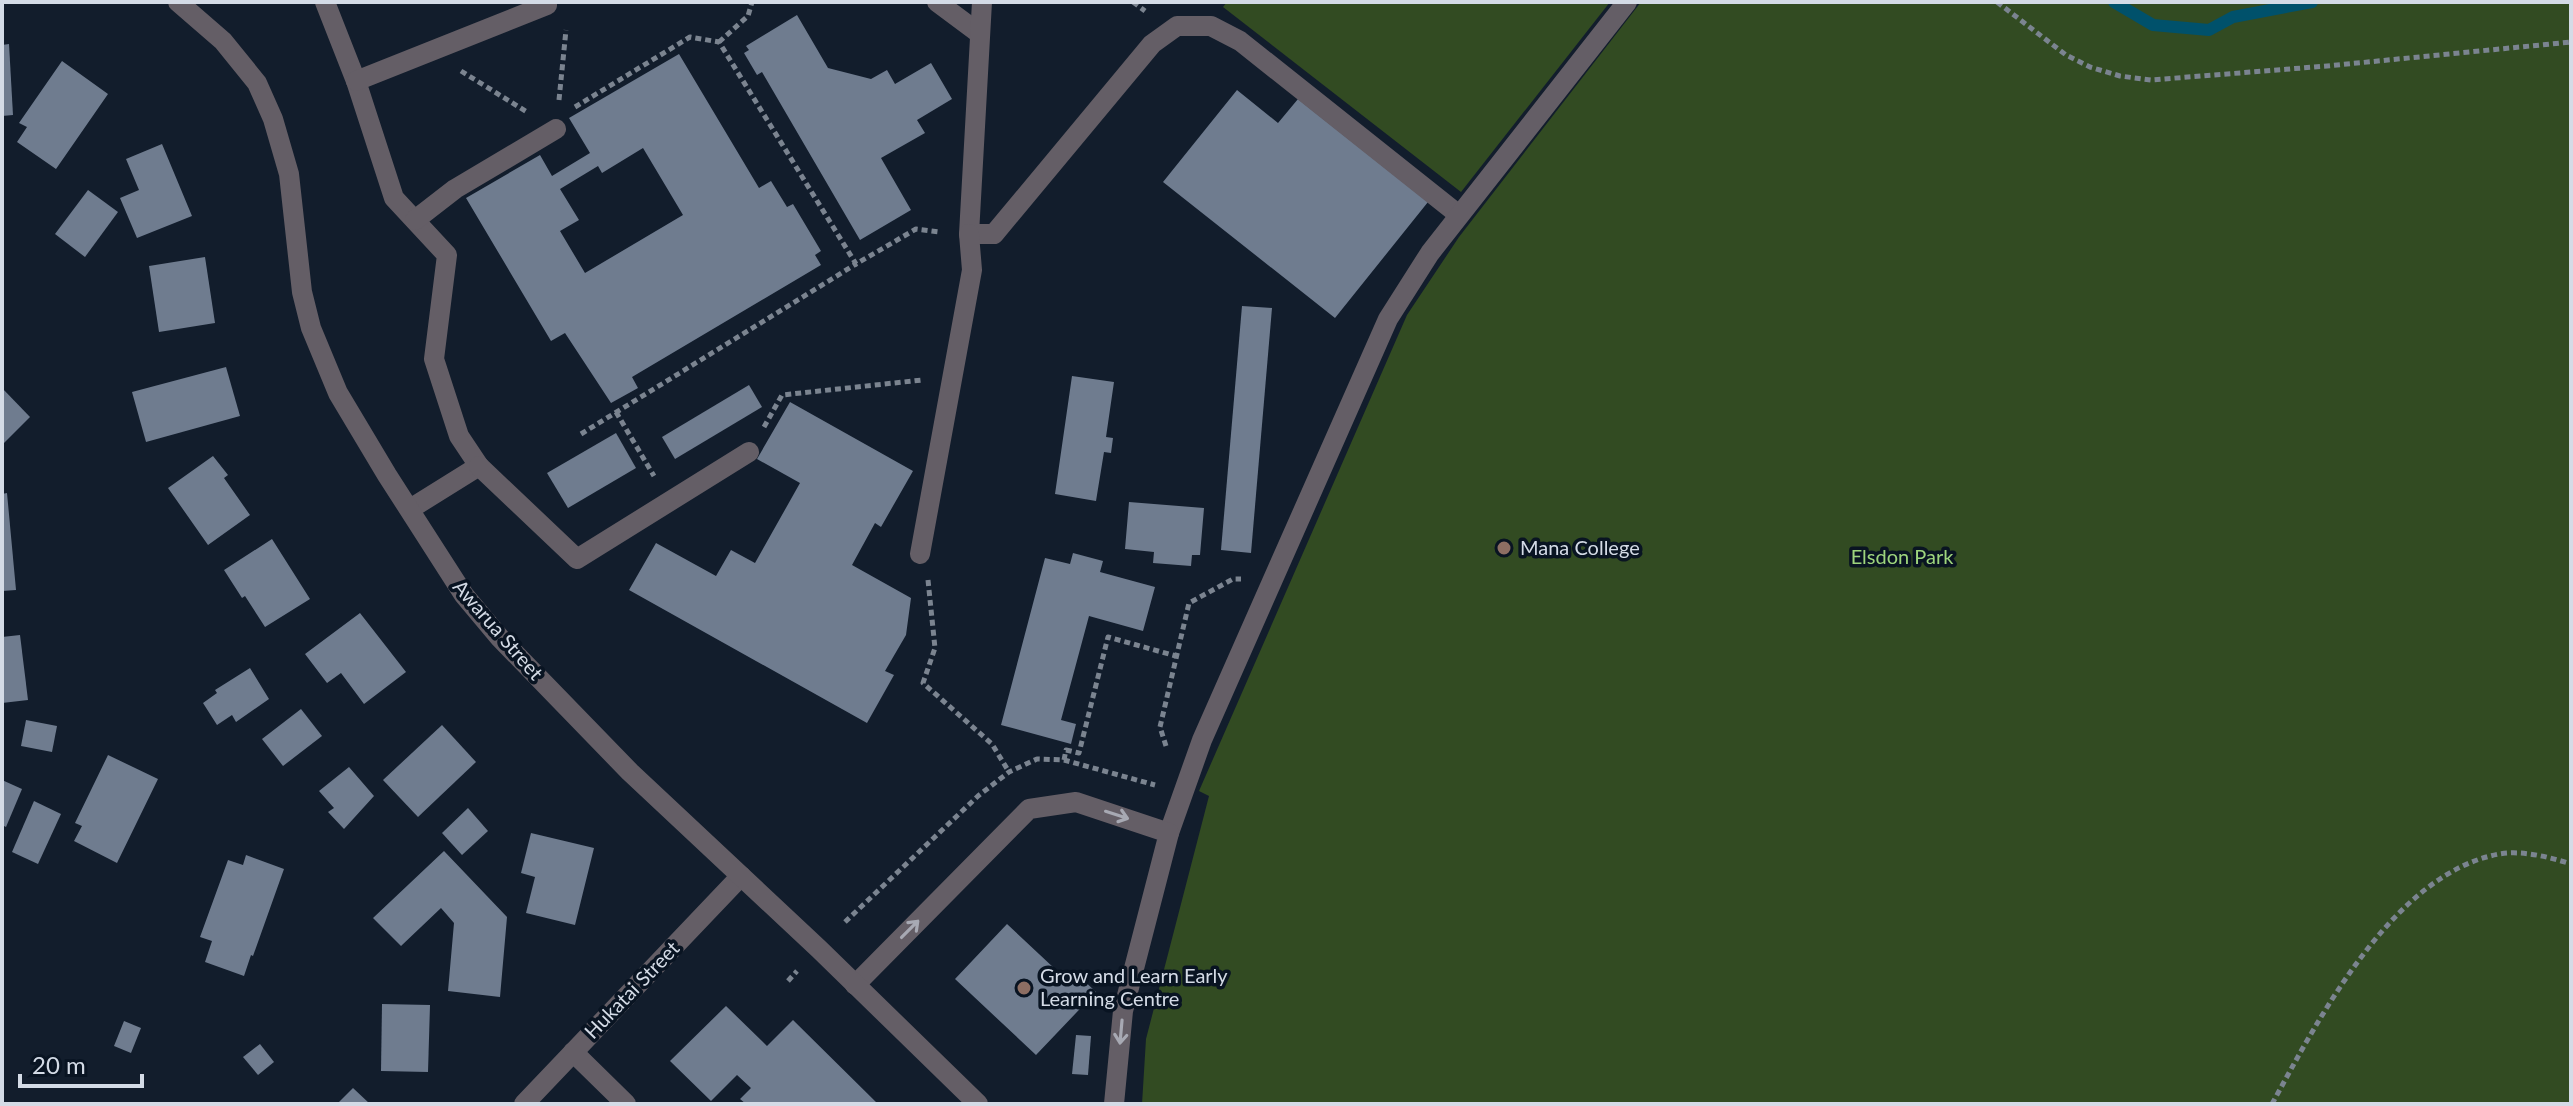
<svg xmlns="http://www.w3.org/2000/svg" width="2573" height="1106" viewBox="0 0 2573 1106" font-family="Lato,sans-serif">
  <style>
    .green { fill: #324b22 }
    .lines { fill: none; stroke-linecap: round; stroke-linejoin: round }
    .stream { stroke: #00516b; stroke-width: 12 }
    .building { fill: #6f7c8f; fill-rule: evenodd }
    .path { stroke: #7b8490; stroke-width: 5; stroke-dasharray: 6 4; stroke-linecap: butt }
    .service { stroke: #645e66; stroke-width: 20 }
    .minor { stroke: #645e66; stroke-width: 20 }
    .tertiary { stroke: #645e66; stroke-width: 20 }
    .oneway { stroke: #a7a9b3 }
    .education-dot { fill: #8d6e63; stroke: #091422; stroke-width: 3 }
    .labels { text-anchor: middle; stroke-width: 7; stroke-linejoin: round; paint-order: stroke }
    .poi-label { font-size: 20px; fill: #d4dbe6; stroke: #091422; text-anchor: start }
    .park-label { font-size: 20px; fill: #9ed57d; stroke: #091422 }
    .street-label { font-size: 20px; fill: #d4dbe6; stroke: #091422 }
  </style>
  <rect width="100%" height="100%" fill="#121d2c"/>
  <g class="green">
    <polygon points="1227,2 1610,2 1461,192 1223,7"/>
    <polygon points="1641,2 2571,2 2571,1104 1142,1104 1146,1039 1209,796 1199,791 1407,315 1459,237"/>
  </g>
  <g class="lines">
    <polyline class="stream" points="2114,2 2153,25 2209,30 2233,17 2312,2"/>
  </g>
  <g class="building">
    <polygon points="797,15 828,68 871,79 887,70 895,84 931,63 952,99 917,120 925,133 881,158 911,210 860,240 762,72 757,75 744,53 749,50 746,46"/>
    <polygon points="9,44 13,115 2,116 2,45"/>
    <path d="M679,54L759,188L771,181L787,207L793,204L821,251L815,255L821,265L632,377L638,388L611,403L565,333L551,341L466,198L540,155L552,176L590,153L569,118ZM643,148L683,215L585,273L560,231L579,220L560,189L598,166L602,173Z"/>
    <polygon points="62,61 108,94 56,169 17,142 27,127 19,123"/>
    <polygon points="1237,90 1278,123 1298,99 1428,202 1335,318 1163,182"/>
    <polygon points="162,144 192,216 137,238 120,198 139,190 126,159"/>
    <polygon points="88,190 118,212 85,257 55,234"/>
    <polygon points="205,257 215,323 159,332 149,266"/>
    <polygon points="1242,306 1272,308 1251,553 1221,550"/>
    <polygon points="226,367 240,416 146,442 132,392"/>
    <polygon points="1072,376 1114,382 1106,437 1113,438 1111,453 1104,452 1096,501 1055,494"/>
    <polygon points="749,385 762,407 675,459 662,437"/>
    <polygon points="2,388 30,417 2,445"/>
    <polygon points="790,402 913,471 881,527 875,523 852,565 911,598 906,635 885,671 894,675 867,723 629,590 656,543 716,576 731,550 755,563 800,483 757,459"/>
    <polygon points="616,433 636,468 568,508 547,473"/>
    <polygon points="213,456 228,475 224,478 250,515 208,545 168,488"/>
    <polygon points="7,493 16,590 2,591 2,494"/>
    <polygon points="1129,502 1204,508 1200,555 1192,555 1191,566 1153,563 1154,552 1125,549"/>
    <polygon points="272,539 310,599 265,627 245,596 242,598 224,570"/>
    <polygon points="1073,553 1103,561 1100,572 1155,587 1143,631 1089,616 1061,720 1076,724 1071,744 1001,725 1045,558 1070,564"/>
    <polygon points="360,613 406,672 364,704 341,673 327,683 305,654"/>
    <polygon points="20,635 28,700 2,703 2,637"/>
    <polygon points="250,668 269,699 236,722 232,715 217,725 203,703 217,693 215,690"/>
    <polygon points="301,709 322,736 283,766 262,739"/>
    <polygon points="26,720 57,726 52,752 21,746"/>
    <polygon points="442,725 476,762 418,817 383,780"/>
    <polygon points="108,755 158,779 117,863 74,841 82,826 75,823"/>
    <polygon points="349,767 374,796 344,829 328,812 334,808 319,791"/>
    <polygon points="2,780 22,789 6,827 2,825"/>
    <polygon points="34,801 61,814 38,864 12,852"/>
    <polygon points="468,808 488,831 462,855 442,833"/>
    <polygon points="531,833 594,848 575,925 526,913 535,877 521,873"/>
    <polygon points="444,851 507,917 500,997 448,991 454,923 441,908 401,946 373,918"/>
    <polygon points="246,855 284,869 253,956 251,955 244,976 205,962 212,941 200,937 228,860 243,865"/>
    <polygon points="1007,924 1070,983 1078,975 1096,992 1036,1055 955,979"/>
    <polygon points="382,1004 430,1005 428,1072 381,1071"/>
    <polygon points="726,1006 767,1046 793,1020 878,1104 746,1104 740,1099 751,1088 737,1075 711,1101 670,1061"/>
    <polygon points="124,1021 141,1028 131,1053 114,1046"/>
    <polygon points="1076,1035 1091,1036 1088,1075 1072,1074"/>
    <polygon points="260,1044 274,1062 258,1075 243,1057"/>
    <polygon points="353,1088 370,1104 337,1104"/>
  </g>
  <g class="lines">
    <g class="path">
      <polyline points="1133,2 1145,11"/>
      <polyline points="1997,2 2066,55 2090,67 2120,76 2151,80 2327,66 2571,42"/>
      <polyline points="719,42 748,16 752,2"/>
      <polyline points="461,71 527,112"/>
      <polyline points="559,100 566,30"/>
      <polyline points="575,107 690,37 719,42 856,264 916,229 940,232"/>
      <polyline points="616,412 654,476"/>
      <polyline points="764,427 782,395 922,380"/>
      <polyline points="581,434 856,264"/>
      <polyline points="928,580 935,648 923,683 992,744 1009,772"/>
      <polyline points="1166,746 1160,727 1189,603 1233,579 1241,579"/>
      <polyline points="1064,760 1066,750 1079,753 1108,637 1176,656"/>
      <polyline points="845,922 978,796 1009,772 1037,759 1064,760 1155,785"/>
      <polyline points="788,981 797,971"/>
      <path d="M2272,1104C2319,1018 2393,874 2499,854C2522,850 2549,857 2571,864"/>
    </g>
    <g class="service">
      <polyline points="325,2 356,81 394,198 447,255 434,359 459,436 479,466 410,509"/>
      <polyline points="937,2 980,34"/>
      <polyline points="982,2 969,234 994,234 1152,44 1177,26 1211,26 1240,41 1459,215"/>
      <polyline points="356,81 547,5"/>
      <polyline points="415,220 455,189 556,129"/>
      <polyline points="479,466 577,559 749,452"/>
      <polyline points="920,554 972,270 969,234"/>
      <polyline points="1169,833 1202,740 1388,319 1430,253 1627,2"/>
      <polyline points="855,985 1029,809 1076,802 1169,833 1123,1011 1114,1104"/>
      <polyline points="573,1052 626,1104"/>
    </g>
    <polyline class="minor" points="524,1104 741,876"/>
    <polyline class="tertiary" points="178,2 223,41 257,83 273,119 289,174 302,292 311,328 338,393 387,475 464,595 500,638 630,772 819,949 978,1104"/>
  </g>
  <defs><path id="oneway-shaft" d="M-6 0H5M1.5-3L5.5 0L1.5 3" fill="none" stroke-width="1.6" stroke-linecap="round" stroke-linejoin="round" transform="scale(2)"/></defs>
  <g class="oneway">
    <use href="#oneway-shaft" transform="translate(1117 815) rotate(18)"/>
    <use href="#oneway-shaft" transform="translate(910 929) rotate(-45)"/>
    <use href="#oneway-shaft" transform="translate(1121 1032) rotate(95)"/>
  </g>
  <g class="education-dot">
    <circle cx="1504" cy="548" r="8"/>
    <circle cx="1024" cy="988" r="8"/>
  </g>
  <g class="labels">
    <g class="poi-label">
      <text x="1520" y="555">Mana College</text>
      <text x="1040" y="983">Grow and Learn Early<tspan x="1040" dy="23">Learning Centre</tspan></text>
    </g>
    <g class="park-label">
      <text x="1902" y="564">Elsdon Park</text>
    </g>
    <g class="street-label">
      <text transform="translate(498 630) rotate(49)" y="7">Awarua Street</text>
      <text transform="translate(632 990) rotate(-46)" y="7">Hukatai Street</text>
    </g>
  </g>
  <rect width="2573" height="1106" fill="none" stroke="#d4dbe6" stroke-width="8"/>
  <path d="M20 1074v12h122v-12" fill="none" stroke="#d4dbe6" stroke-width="4"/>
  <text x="32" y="1074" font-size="24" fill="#d4dbe6" stroke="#091422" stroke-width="6" paint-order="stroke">20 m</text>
</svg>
